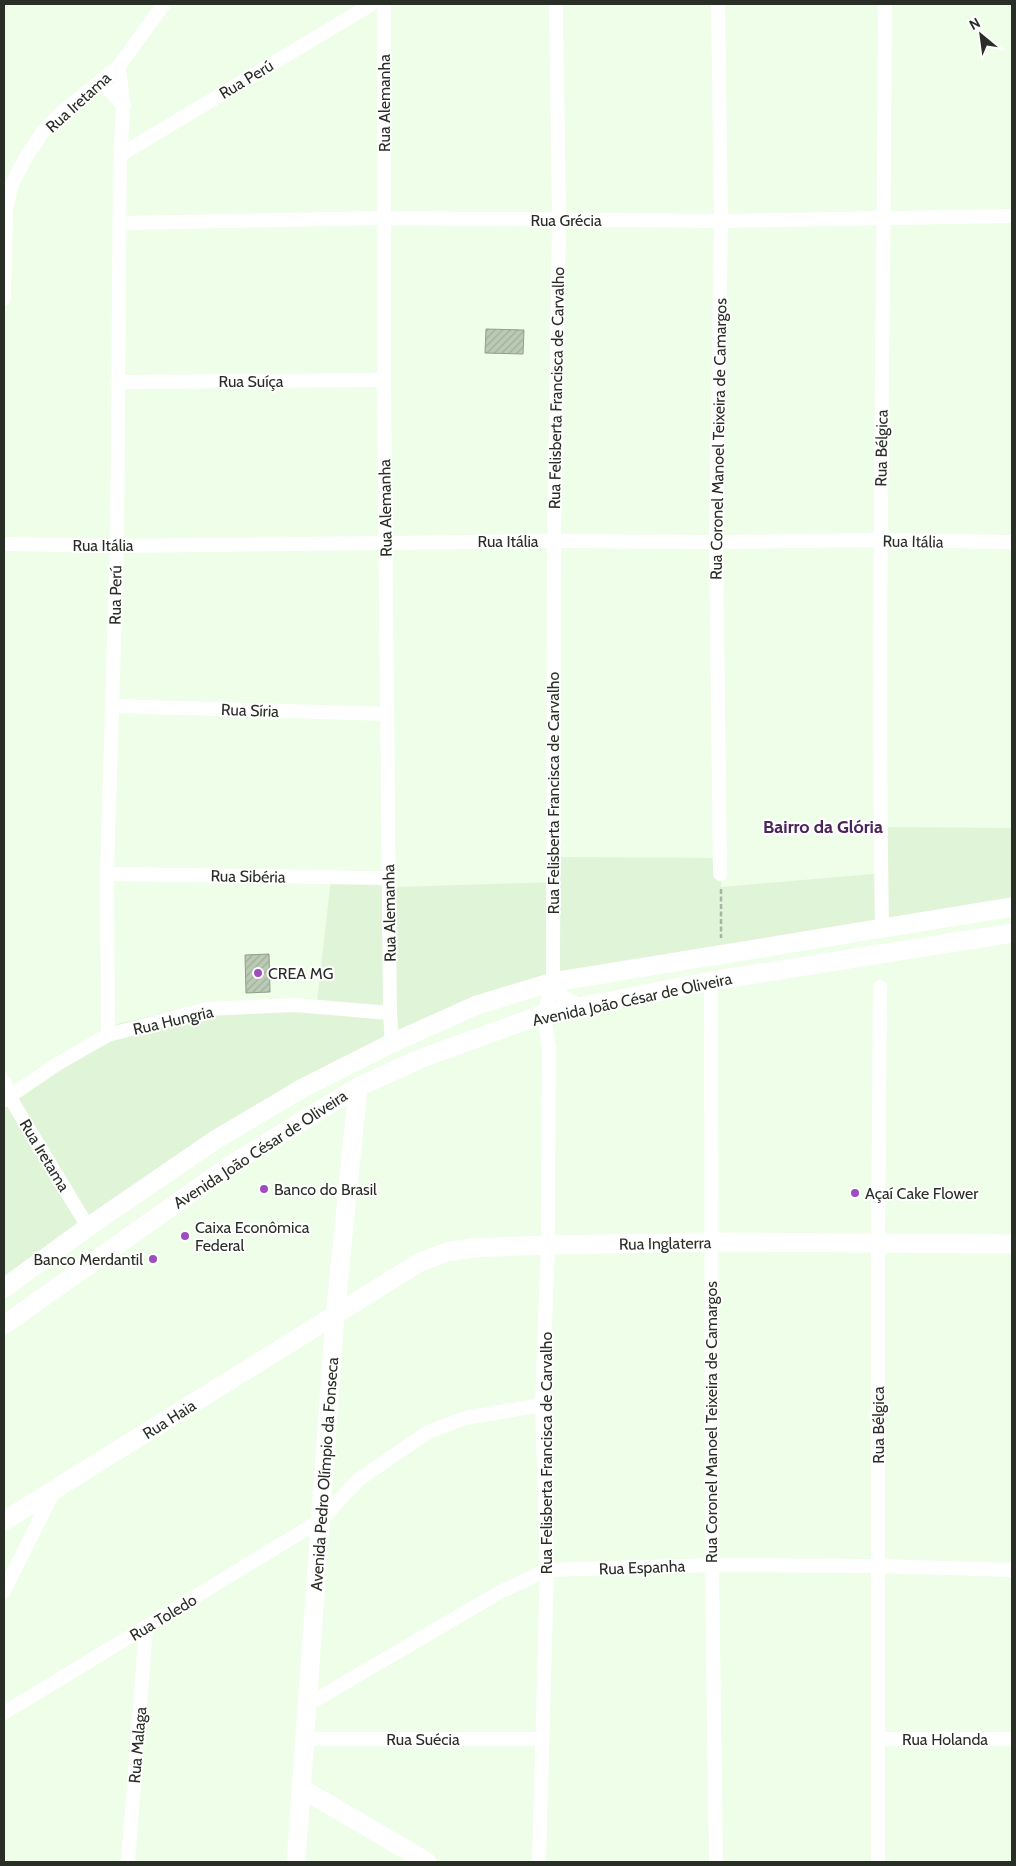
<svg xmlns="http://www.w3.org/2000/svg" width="1016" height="1866" viewBox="0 0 1016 1866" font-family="Cabin,sans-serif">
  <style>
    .built { fill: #e0f5d8 }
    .building { fill: url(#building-hatch); stroke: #909f8b }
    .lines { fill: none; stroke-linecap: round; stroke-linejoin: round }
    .path { stroke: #a8b4a3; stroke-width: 2.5; stroke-dasharray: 5 2.5; stroke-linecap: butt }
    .street { stroke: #fff; stroke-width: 14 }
    .secondary { stroke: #fff; stroke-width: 19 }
    .poi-dot { fill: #9d4dbd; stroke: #fff; stroke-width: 2 }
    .labels { text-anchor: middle; stroke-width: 4; stroke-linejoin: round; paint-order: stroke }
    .street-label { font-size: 16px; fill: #292f26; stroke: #fff }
    .poi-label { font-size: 16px; fill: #292f26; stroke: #fff; text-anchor: start }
    .neighbourhood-label { font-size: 18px; font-weight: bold; fill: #4c255c; stroke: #fff }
  </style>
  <defs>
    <pattern id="building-hatch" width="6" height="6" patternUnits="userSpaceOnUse" patternTransform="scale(1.25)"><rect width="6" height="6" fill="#bacab4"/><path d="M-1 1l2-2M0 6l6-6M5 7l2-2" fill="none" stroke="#a0ae9b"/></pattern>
  </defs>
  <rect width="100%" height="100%" fill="#eefee8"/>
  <polygon class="built" points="885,827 1012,828 1012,902 559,974 387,1035 4,1286 4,1094 60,1056 120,1023 208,1003 317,1001 332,870 396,871 395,887 560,882 561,857 721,858 721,887 884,873"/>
  <g class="building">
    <polygon points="486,329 524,330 523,354 485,353"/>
    <polygon points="269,954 270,992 246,993 245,955"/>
  </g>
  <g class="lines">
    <polyline class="path" points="721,889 721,938"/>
    <g class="street">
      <polyline points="384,4 384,380 390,1013 392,1043"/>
      <polyline points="718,4 721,221 716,542 720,874"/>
      <polyline points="101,81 124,106"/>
      <polyline points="120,155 372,4"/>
      <polyline points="120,223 383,218 721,221 1012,216"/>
      <polyline points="4,299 6,210 12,184 26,157 44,130 62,112 118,67 164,4"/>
      <polyline points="117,382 384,380"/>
      <polyline points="4,544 117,546 554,541 716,542 880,540 1012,542"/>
      <polyline points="113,706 387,714"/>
      <polyline points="107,874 389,878"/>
      <path d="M882,929C877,621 884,312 885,4"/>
      <polyline points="711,981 712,1565 716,1862"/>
      <polyline points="553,982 561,996 583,1007"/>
      <path d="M108,1035L107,874L117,546L120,155C123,123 125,98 118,67"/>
      <polyline points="4,1082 9,1096 88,1227"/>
      <polyline points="4,1100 59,1063 108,1035 207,1009 295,1005 390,1013"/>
      <polyline points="4,1591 54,1491"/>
      <polyline points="307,1705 500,1592 547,1570 712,1565 879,1566 1012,1570"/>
      <polyline points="4,1713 321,1520 358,1480 428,1432 465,1418 542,1405"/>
      <polyline points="305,1739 541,1739"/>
      <polyline points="878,1739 1012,1739"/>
      <polyline points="128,1862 146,1627"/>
      <polyline points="539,1862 547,1570 542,1405 548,1245 549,1048 544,1014 553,982 554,541 559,220 556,4"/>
      <polyline points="878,1862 878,1244 880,987"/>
    </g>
    <g class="secondary">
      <polyline points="4,1288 88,1227 215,1140 303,1088 392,1043 477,1005 553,982 1012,907"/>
      <polyline points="4,1325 229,1166 358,1087 422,1058 544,1014 711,981 1012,933"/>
      <polyline points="4,1521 420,1262 447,1252 472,1248 548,1245 711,1242 1012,1244"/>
      <polyline points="301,1788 427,1862"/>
      <polyline points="296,1862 335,1316 358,1087"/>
    </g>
  </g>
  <g class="poi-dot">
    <circle cx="258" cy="973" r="5"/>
    <circle cx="264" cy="1189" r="5"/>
    <circle cx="855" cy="1193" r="5"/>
    <circle cx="185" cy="1236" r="5"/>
    <circle cx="153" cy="1259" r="5"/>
  </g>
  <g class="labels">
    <g class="street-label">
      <text transform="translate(246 79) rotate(-31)" y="6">Rua Perú</text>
      <text transform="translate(78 102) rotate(-42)" y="6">Rua Iretama</text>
      <text transform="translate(384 103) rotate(-90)" y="6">Rua Alemanha</text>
      <text x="566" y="226">Rua Grécia</text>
      <text x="251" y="387">Rua Suíça</text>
      <text transform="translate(556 388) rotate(-89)" y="6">Rua Felisberta Francisca de Carvalho</text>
      <text transform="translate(718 439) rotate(-89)" y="6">Rua Coronel Manoel Teixeira de Camargos</text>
      <text transform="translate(881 448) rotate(-89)" y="6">Rua Bélgica</text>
      <text transform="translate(385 508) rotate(-91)" y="6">Rua Alemanha</text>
      <text x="508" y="547">Rua Itália</text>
      <text transform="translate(913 541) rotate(1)" y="6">Rua Itália</text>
      <text x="103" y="551">Rua Itália</text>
      <text transform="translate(115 595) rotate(-89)" y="6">Rua Perú</text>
      <text transform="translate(250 710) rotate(2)" y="6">Rua Síria</text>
      <text transform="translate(553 793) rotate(-90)" y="6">Rua Felisberta Francisca de Carvalho</text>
      <text transform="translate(248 876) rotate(1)" y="6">Rua Sibéria</text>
      <text transform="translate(389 913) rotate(-91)" y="6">Rua Alemanha</text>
      <text transform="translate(632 999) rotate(-12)" y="6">Avenida João César de Oliveira</text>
      <text transform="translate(173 1020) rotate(-13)" y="6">Rua Hungria</text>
      <text transform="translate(260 1149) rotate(-33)" y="6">Avenida João César de Oliveira</text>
      <text transform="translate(45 1155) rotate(59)" y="6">Rua Iretama</text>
      <text transform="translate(665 1243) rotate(-1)" y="6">Rua Inglaterra</text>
      <text transform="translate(169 1419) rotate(-32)" y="6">Rua Haia</text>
      <text transform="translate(711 1422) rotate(-90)" y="6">Rua Coronel Manoel Teixeira de Camargos</text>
      <text transform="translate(878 1425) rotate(-90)" y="6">Rua Bélgica</text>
      <text transform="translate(546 1453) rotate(-90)" y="6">Rua Felisberta Francisca de Carvalho</text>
      <text transform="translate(324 1474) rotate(-86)" y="6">Avenida Pedro Olímpio da Fonseca</text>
      <text transform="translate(642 1567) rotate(-2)" y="6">Rua Espanha</text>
      <text transform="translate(163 1617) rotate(-31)" y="6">Rua Toledo</text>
      <text x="423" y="1745">Rua Suécia</text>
      <text x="945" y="1745">Rua Holanda</text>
      <text transform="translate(137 1745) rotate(-85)" y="6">Rua Malaga</text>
    </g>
    <g class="poi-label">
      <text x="268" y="979">CREA MG</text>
      <text x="274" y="1195">Banco do Brasil</text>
      <text x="865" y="1199">Açaí Cake Flower</text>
      <text x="195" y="1233">Caixa Econômica<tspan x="195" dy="18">Federal</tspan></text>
      <text x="143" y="1265" text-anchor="end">Banco Merdantil</text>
    </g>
    <g class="neighbourhood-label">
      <text x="823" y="833">Bairro da Glória</text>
    </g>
  </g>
  <rect width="1016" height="1866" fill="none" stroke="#292f26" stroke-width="10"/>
  <g transform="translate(981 35) rotate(331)" stroke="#ffffff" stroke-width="4" paint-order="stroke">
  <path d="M0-4L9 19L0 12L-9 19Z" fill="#292f26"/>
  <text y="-8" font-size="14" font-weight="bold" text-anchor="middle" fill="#292f26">N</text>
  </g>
</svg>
